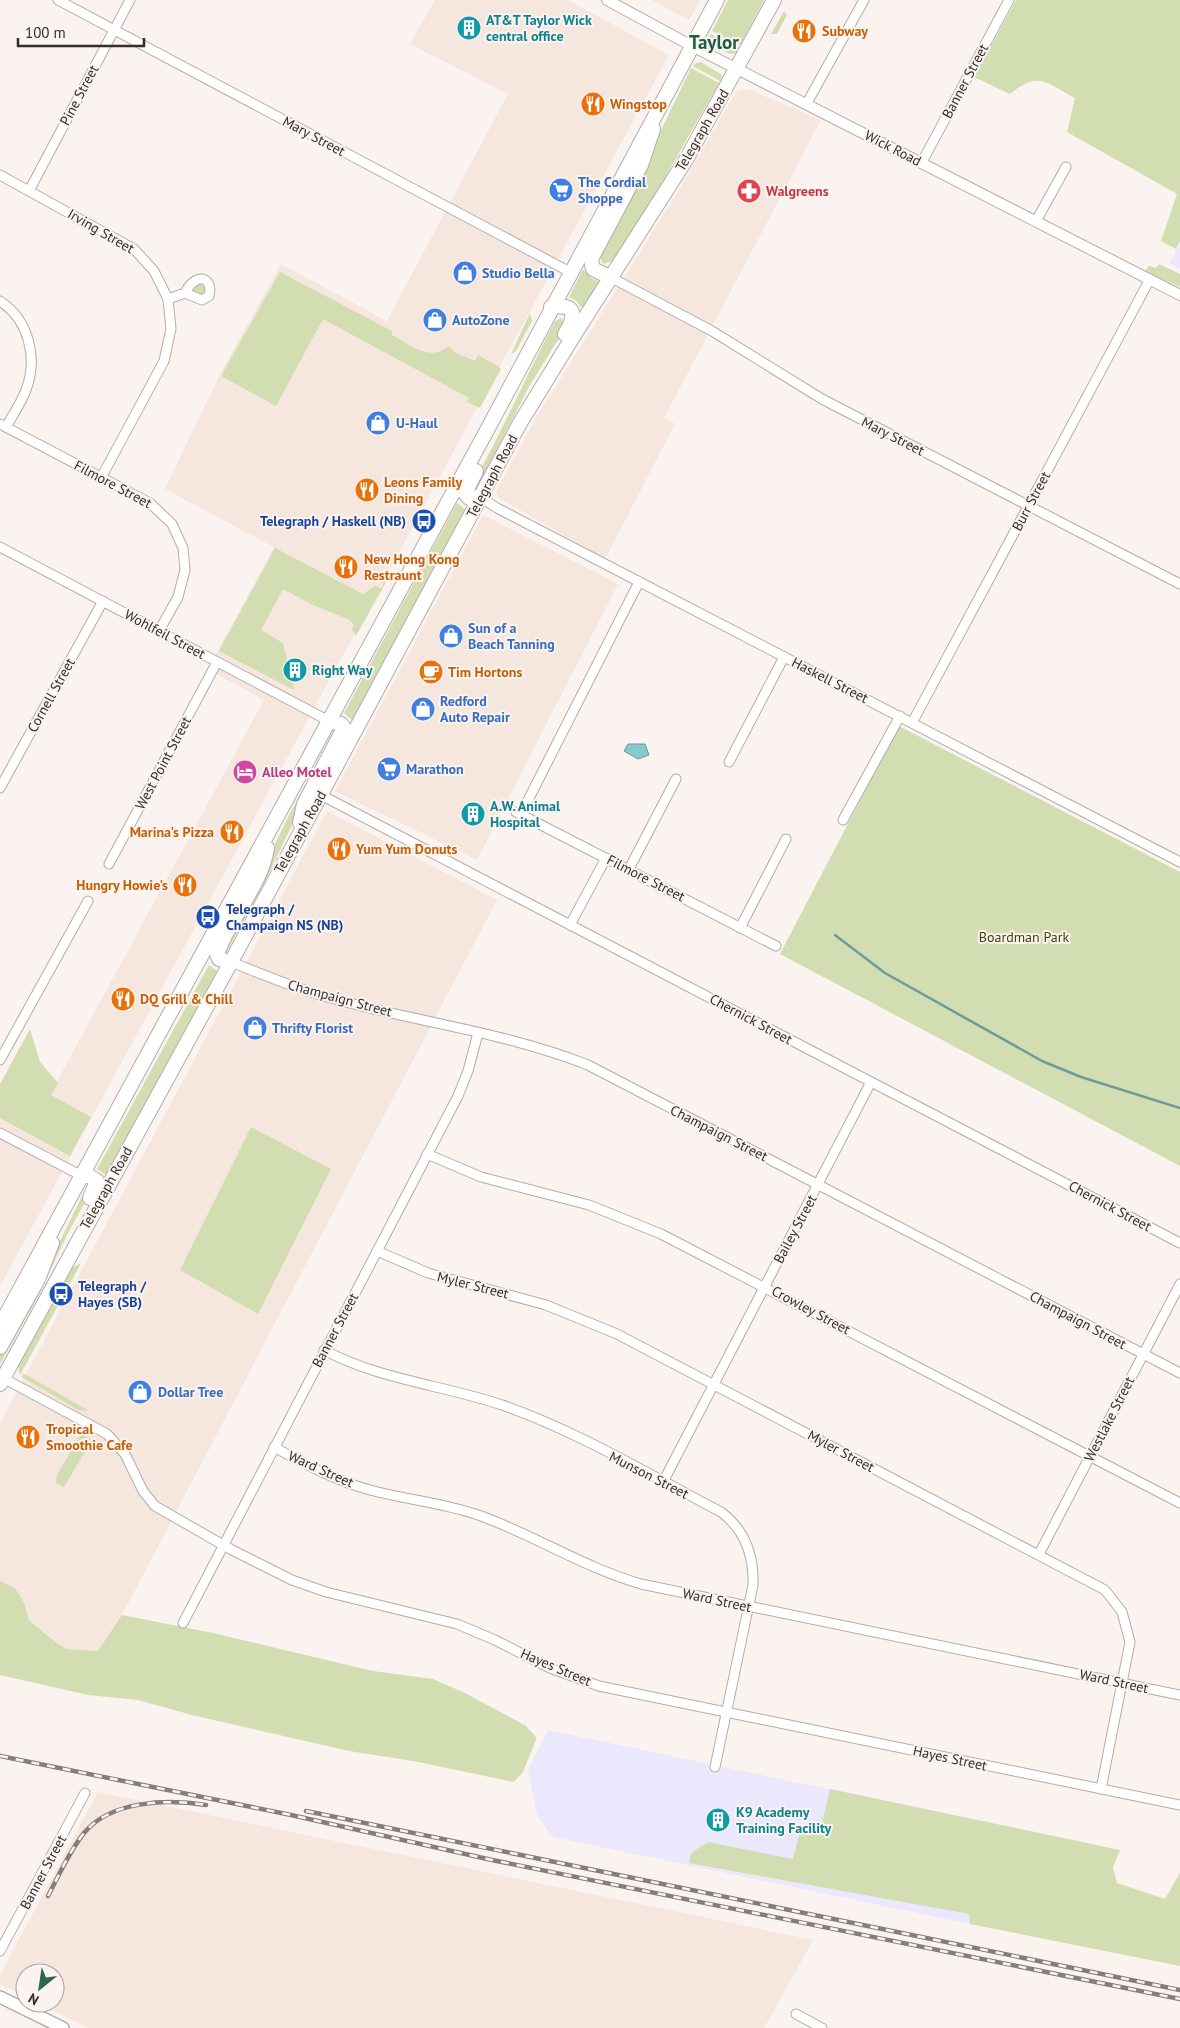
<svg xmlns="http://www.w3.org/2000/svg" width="1180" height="2028" viewBox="0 0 1180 2028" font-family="'PT Sans',sans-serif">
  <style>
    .built { fill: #f5e6de }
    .education { fill: #ebe8fe }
    .green { fill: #d3ddb2 }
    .water { fill: #85cacc; stroke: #6c9b9c }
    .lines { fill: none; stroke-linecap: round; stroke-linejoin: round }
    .stream { stroke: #6c9b9c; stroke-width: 2.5 }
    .minor-casing { stroke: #b3aca8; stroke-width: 11 }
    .tertiary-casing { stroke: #b3aca8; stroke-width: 12 }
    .secondary-casing { stroke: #b3aca8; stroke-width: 14 }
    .primary-casing { stroke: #b3aca8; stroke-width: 16 }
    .minor { stroke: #fff; stroke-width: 9 }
    .tertiary { stroke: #fff; stroke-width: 10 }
    .secondary { stroke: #fff; stroke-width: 11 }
    .primary { stroke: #fff; stroke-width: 14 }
    .rail-casing { stroke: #837e7b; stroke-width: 4.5 }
    .rail { stroke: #fbf3ef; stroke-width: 2.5; stroke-dasharray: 8; stroke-linecap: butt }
    .labels { text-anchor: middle; stroke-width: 4; stroke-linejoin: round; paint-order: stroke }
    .culture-label { font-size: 14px; font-weight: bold; fill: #0d838f; stroke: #fbf3ef; text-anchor: start }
    .food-label { font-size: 14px; font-weight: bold; fill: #c56008; stroke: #fbf3ef; text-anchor: start }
    .street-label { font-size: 14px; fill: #312e2d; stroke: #fbf3ef }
    .shop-label { font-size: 14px; font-weight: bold; fill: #366cbe; stroke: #fbf3ef; text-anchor: start }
    .health-label { font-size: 14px; font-weight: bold; fill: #be3a42; stroke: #fbf3ef; text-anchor: start }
    .transit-label { font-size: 14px; font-weight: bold; fill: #164399; stroke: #fbf3ef; text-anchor: start }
    .hotel-label { font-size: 14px; font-weight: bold; fill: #b23c85; stroke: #fbf3ef; text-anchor: start }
    .park-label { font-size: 14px; fill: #394206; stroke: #fbf3ef }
    .district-label { font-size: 19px; font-weight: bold; fill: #1c5f44; stroke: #fbf3ef }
  </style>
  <rect width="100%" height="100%" fill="#fbf3ef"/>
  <g class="built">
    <polygon points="435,0 568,0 669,55 0,1286 0,1114 30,1131 264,700 208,669 274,547 165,489 219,376 281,264 387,321 508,94 410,44"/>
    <polygon points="652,0 700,0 689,20"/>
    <polygon points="748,89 821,120 664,418 675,424 605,559 499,498 496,491 537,416 681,187 736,92"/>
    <polygon points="483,515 618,584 477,860 335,791"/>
    <polygon points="327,811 497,900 122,1615 98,1651 66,1649 29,1620 24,1603 0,1581 0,1423"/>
    <polygon points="98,1792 813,1940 764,2028 88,2028 38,2003 55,2003 55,1973 25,1973 25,1996 0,1984 0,1975"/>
  </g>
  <g class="education">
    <polygon points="1180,244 1180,269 1169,263"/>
    <polygon points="548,1730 989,1823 970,1924 553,1837 537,1815 528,1770"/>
  </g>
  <g class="green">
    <polygon points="728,0 764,0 740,45 712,31"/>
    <path d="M1016,0H1180V241L1176,249L1161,241L1177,194L1067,132L1075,98C1046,83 1039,70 1010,94L974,77Z"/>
    <polygon points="784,11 787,15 777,34 771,34"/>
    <polygon points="710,34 739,47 736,53 730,54 708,43"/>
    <polygon points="701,62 722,75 720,81 693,66 696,63"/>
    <polygon points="691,68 719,83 660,186 613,261 603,264 600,257"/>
    <polygon points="1159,264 1180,274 1180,287 1145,271 1149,266 1156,268"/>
    <polygon points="583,269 591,278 600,282 583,309 575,300 569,297"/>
    <path d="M280,272L392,331V335C409,344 431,363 448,346L456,353L475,361L478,355L499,367L501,369L480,408L467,402L469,398L323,319L276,406L221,376Z"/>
    <polygon points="202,282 208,290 203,297 190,293 194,284"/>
    <polygon points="530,313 532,321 516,351 511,354"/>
    <path d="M562,318L564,330L530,385L476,490L473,488V483C503,430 527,374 555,321Z"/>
    <polygon points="457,503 465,509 352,720 344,713"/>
    <polygon points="275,548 363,594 375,586 381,588 383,584 381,580 386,582 356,636 352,630 354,625 350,620 313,605 283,589 261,630 283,643 294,690 219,651"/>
    <polygon points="899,726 1180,872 1180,1166 780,954"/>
    <polygon points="334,733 336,734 269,873 226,953 224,951 288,817"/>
    <polygon points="209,965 217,971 106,1175 97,1169"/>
    <polygon points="30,1029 40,1062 58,1083 51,1095 91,1117 70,1156 0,1118 0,1084"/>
    <polygon points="251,1127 331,1169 258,1314 180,1270"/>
    <polygon points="86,1188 90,1193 67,1235 36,1300 0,1364 0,1355 40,1282"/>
    <polygon points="81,1263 79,1267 20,1375 18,1366 72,1268"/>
    <polygon points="23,1373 89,1411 78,1410 22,1377"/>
    <polygon points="81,1434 90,1439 89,1445 64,1487 56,1483 57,1475"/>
    <polygon points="0,1581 15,1588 24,1603 29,1620 48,1636 66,1649 98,1651 122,1615 213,1633 373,1671 433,1679 465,1693 526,1726 536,1737 536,1740 523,1772 514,1782 413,1761 349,1751 192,1715 138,1700 88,1695 0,1675"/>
    <polygon points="830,1789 1120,1850 1113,1867 1117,1883 1165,1899 1180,1873 1180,1966 970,1924 969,1914 689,1863 691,1853 708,1842 793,1859 801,1828 820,1832"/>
  </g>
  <polygon class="water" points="628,744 645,744 649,755 638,759 624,751"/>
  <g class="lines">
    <polyline class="stream" points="835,935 885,973 1042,1061 1081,1077 1180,1108"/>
    <defs>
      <g id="minor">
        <polyline points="58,0 570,272"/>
        <polyline points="807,103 864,0"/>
        <polyline points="922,162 1009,0"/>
        <polyline points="0,175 134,249 154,271 168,299 171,329 164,361 101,478"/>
        <polyline points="29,191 130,0"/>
        <polyline points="1036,221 1066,167"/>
        <polyline points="612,278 712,331 822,399 1180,584"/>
        <path d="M168,299L185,293C195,272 214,276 209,296L202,300L185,293"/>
        <path d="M0,301C29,320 38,358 26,390C21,403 13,415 6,427"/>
        <polyline points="0,424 150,503 172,524 183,548 185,570 178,597 159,631"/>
        <polyline points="480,497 497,508 1180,862"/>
        <polyline points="0,547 329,721"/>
        <polyline points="912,723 1150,279"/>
        <polyline points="729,762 784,657"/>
        <polyline points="0,788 103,601"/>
        <polyline points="321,795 1180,1243"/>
        <polyline points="516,812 776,946"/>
        <polyline points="521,814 639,582"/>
        <polyline points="843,820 900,716"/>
        <polyline points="109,864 217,662"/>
        <polyline points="629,869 676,779"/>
        <polyline points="570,925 606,858"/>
        <polyline points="740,928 786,839"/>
        <path d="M231,962C264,975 296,989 331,998C416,1022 505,1032 588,1065L1180,1373"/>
        <polyline points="0,1060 88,901"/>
        <polyline points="0,1133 82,1176"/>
        <polyline points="427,1154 481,1177 589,1205 661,1234 1180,1503"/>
        <polyline points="377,1251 428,1273 546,1305 617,1334 1105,1590 1122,1612 1130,1642 1101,1789"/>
        <path d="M324,1350C380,1380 443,1385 502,1405C575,1430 652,1476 721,1512C745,1530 754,1555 753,1585L715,1767"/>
        <polyline points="3,1378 107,1434 125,1454 143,1491 155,1506 232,1550 292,1580 326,1592 457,1624 495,1640 550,1668 599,1686 1180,1805"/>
        <path d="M274,1447C305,1464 336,1481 370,1490C407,1500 445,1503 481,1516C536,1536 585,1568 641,1584L1180,1695"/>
        <polyline points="663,1482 871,1082"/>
        <polyline points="1039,1554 1180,1284"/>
        <polyline points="183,1623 458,1096 468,1071 478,1033"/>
        <polyline points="0,1951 85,1793"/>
        <polyline points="796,2014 822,2028"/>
      </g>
      <polyline id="tertiary" points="607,0 692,46 1180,295"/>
      <polyline id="secondary" points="0,1997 63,2028"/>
      <g id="primary">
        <polyline points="612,278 593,269 591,259 641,165 653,129"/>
        <path d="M551,307C577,303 576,316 565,334"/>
        <polyline points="476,471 465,493 469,498 480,497"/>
        <polyline points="300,823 304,804 344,728 341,724 329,721"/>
        <path d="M231,962L219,959L217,954C229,918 261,887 267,848"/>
        <polyline points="82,1176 89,1176 97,1181 90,1198"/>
        <polyline points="0,1326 486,432 717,0"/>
        <polyline points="0,1347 38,1279 52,1243"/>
        <polyline points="0,1384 231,962 520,423 574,335 687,158 774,0"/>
      </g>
    </defs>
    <use href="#minor" class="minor-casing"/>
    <use href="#tertiary" class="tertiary-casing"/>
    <use href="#secondary" class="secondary-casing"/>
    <use href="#primary" class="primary-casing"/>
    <use href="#minor" class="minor"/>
    <use href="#tertiary" class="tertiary"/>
    <use href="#secondary" class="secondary"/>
    <use href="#primary" class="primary"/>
    <defs>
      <g id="rail">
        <polyline points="0,1756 291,1815 492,1860 1180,1999"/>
        <polyline points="306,1811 1180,1990"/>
        <path d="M48,1896C59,1875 69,1852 84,1833C111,1800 168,1799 206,1805"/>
      </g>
    </defs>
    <use href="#rail" class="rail-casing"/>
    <use href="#rail" class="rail"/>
  </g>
  <defs>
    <symbol id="building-disc" viewBox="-11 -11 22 22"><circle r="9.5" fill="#0f9aa8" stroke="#fbf3ef"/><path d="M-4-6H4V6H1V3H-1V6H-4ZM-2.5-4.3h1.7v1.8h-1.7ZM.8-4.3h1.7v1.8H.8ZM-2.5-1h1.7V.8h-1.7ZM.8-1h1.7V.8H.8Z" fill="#fff"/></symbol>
    <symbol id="restaurant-disc" viewBox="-11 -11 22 22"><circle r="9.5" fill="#e8710a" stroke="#fbf3ef"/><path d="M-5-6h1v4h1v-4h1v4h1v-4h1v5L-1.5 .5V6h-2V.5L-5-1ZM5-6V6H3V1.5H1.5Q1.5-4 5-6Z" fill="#fff"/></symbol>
    <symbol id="supermarket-disc" viewBox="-11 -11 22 22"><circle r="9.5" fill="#3f7fe0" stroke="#fbf3ef"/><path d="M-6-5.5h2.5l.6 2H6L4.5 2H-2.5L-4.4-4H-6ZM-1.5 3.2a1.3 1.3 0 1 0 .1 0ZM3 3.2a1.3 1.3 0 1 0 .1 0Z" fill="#fff"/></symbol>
    <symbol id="pharmacy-disc" viewBox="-11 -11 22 22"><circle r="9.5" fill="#e0444e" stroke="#fbf3ef"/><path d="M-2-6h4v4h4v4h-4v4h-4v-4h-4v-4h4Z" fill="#fff"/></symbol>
    <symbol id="shop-disc" viewBox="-11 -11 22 22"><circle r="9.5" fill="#3f7fe0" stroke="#fbf3ef"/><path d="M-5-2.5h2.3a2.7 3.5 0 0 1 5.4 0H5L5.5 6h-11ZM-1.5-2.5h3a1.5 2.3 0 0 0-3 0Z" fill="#fff"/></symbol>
    <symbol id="bus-disc" viewBox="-11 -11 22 22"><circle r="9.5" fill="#1a4fb4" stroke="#fbf3ef"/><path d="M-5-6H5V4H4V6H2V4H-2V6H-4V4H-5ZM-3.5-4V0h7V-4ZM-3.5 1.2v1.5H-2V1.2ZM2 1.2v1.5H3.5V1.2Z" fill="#fff"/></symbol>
    <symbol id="cafe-disc" viewBox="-11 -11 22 22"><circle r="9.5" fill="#e8710a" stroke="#fbf3ef"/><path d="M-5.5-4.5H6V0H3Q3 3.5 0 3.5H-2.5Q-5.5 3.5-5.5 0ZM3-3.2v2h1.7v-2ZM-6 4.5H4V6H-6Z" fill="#fff"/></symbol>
    <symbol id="hotel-disc" viewBox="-11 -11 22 22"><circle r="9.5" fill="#d1479c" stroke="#fbf3ef"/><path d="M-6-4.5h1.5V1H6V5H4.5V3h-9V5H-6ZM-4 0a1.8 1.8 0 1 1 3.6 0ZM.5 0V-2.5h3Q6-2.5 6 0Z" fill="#fff"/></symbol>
  </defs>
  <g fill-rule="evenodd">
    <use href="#building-disc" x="455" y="14" width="28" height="28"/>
    <use href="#restaurant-disc" x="790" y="17" width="28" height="28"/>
    <use href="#restaurant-disc" x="579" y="90" width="28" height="28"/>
    <use href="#supermarket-disc" x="547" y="176" width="28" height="28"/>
    <use href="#pharmacy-disc" x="735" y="177" width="28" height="28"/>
    <use href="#shop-disc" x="451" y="259" width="28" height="28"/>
    <use href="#shop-disc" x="421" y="306" width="28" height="28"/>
    <use href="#shop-disc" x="364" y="409" width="28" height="28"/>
    <use href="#restaurant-disc" x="353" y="476" width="28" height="28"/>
    <use href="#bus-disc" x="410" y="507" width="28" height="28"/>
    <use href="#restaurant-disc" x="332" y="553" width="28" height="28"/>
    <use href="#shop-disc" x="437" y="622" width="28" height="28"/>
    <use href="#building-disc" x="281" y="656" width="28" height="28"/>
    <use href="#cafe-disc" x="417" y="658" width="28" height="28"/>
    <use href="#shop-disc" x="409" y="695" width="28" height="28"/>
    <use href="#supermarket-disc" x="375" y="755" width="28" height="28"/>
    <use href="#hotel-disc" x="231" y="758" width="28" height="28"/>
    <use href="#building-disc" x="459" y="800" width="28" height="28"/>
    <use href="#restaurant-disc" x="218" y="818" width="28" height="28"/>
    <use href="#restaurant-disc" x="325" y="835" width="28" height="28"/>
    <use href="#restaurant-disc" x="171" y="871" width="28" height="28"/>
    <use href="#bus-disc" x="194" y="903" width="28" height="28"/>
    <use href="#restaurant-disc" x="109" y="985" width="28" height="28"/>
    <use href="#shop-disc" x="241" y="1014" width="28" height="28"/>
    <use href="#bus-disc" x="47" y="1280" width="28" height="28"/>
    <use href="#shop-disc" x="126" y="1378" width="28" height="28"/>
    <use href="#restaurant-disc" x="14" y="1423" width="28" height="28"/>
    <use href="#building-disc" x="704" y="1806" width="28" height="28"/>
  </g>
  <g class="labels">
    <g class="culture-label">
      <text x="486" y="25">AT&amp;T Taylor Wick<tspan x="486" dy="16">central office</tspan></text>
      <text x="312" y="675">Right Way</text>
      <text x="490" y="811">A.W. Animal<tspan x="490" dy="16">Hospital</tspan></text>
      <text x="736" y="1817">K9 Academy<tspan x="736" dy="16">Training Facility</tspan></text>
    </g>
    <g class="food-label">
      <text x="822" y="36">Subway</text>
      <text x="610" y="109">Wingstop</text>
      <text x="384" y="487">Leons Family<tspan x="384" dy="16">Dining</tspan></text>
      <text x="364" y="564">New Hong Kong<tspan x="364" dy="16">Restraunt</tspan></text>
      <text x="448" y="677">Tim Hortons</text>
      <text x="214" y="837" text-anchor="end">Marina's Pizza</text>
      <text x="356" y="854">Yum Yum Donuts</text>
      <text x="168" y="890" text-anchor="end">Hungry Howie's</text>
      <text x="140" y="1004">DQ Grill &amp; Chill</text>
      <text x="46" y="1434">Tropical<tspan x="46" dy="16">Smoothie Cafe</tspan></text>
    </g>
    <g class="street-label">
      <text transform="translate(965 81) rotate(-62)" y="5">Banner Street</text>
      <text transform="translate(79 95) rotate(-62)" y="5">Pine Street</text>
      <text transform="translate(702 130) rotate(-60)" y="5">Telegraph Road</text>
      <text transform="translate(314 136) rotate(28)" y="5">Mary Street</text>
      <text transform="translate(893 148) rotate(27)" y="5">Wick Road</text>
      <text transform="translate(101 231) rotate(30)" y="5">Irving Street</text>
      <text transform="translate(893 436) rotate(27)" y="5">Mary Street</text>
      <text transform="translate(492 476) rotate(-62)" y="5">Telegraph Road</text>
      <text transform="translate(113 484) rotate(28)" y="5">Filmore Street</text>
      <text transform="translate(1031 501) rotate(-62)" y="5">Burr Street</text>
      <text transform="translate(165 634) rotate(28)" y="5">Wohlfeil Street</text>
      <text transform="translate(830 680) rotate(27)" y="5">Haskell Street</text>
      <text transform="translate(51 695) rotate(-61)" y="5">Cornell Street</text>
      <text transform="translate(163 763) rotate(-62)" y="5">West Point Street</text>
      <text transform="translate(300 832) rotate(-61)" y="5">Telegraph Road</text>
      <text transform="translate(646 878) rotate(27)" y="5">Filmore Street</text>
      <text transform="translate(340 998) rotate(15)" y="5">Champaign Street</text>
      <text transform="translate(751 1019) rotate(28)" y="5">Chernick Street</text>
      <text transform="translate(719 1133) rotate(27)" y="5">Champaign Street</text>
      <text transform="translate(106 1188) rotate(-61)" y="5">Telegraph Road</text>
      <text transform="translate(1110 1206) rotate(28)" y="5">Chernick Street</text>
      <text transform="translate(795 1229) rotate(-62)" y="5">Bailey Street</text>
      <text transform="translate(473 1285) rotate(14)" y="5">Myler Street</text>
      <text transform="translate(811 1310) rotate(28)" y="5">Crowley Street</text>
      <text transform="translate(1078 1320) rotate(28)" y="5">Champaign Street</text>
      <text transform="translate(335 1330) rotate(-62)" y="5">Banner Street</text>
      <text transform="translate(1109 1419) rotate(-63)" y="5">Westlake Street</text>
      <text transform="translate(841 1451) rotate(28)" y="5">Myler Street</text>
      <text transform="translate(321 1469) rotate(24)" y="5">Ward Street</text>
      <text transform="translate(649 1475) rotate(27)" y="5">Munson Street</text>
      <text transform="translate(717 1600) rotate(12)" y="5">Ward Street</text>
      <text transform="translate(556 1667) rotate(23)" y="5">Hayes Street</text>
      <text transform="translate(1114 1681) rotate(12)" y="5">Ward Street</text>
      <text transform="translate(950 1758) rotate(12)" y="5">Hayes Street</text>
      <text transform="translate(43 1872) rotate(-62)" y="5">Banner Street</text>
    </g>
    <g class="shop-label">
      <text x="578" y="187">The Cordial<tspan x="578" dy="16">Shoppe</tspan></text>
      <text x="482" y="278">Studio Bella</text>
      <text x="452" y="325">AutoZone</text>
      <text x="396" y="428">U-Haul</text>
      <text x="468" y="633">Sun of a<tspan x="468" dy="16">Beach Tanning</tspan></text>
      <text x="440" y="706">Redford<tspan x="440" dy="16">Auto Repair</tspan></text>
      <text x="406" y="774">Marathon</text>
      <text x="272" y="1033">Thrifty Florist</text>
      <text x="158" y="1397">Dollar Tree</text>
    </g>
    <g class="health-label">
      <text x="766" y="196">Walgreens</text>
    </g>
    <g class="transit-label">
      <text x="406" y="526" text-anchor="end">Telegraph / Haskell (NB)</text>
      <text x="226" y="914">Telegraph /<tspan x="226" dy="16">Champaign NS (NB)</tspan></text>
      <text x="78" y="1291">Telegraph /<tspan x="78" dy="16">Hayes (SB)</tspan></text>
    </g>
    <g class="hotel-label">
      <text x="262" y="777">Alleo Motel</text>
    </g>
    <g class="park-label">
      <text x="1024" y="942">Boardman Park</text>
    </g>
    <g class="district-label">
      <text x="714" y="49">Taylor</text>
    </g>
  </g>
  <g transform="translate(40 1988) rotate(210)"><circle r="24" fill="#fbf3ef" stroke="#aaa4a1"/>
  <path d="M0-4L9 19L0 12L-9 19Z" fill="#2d654d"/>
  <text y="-8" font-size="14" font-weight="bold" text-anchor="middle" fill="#312e2d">N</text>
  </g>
  <path d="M18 38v8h126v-8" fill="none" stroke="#312e2d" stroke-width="2.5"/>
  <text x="25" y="38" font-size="15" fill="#312e2d" stroke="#fbf3ef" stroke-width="4" paint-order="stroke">100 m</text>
</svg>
